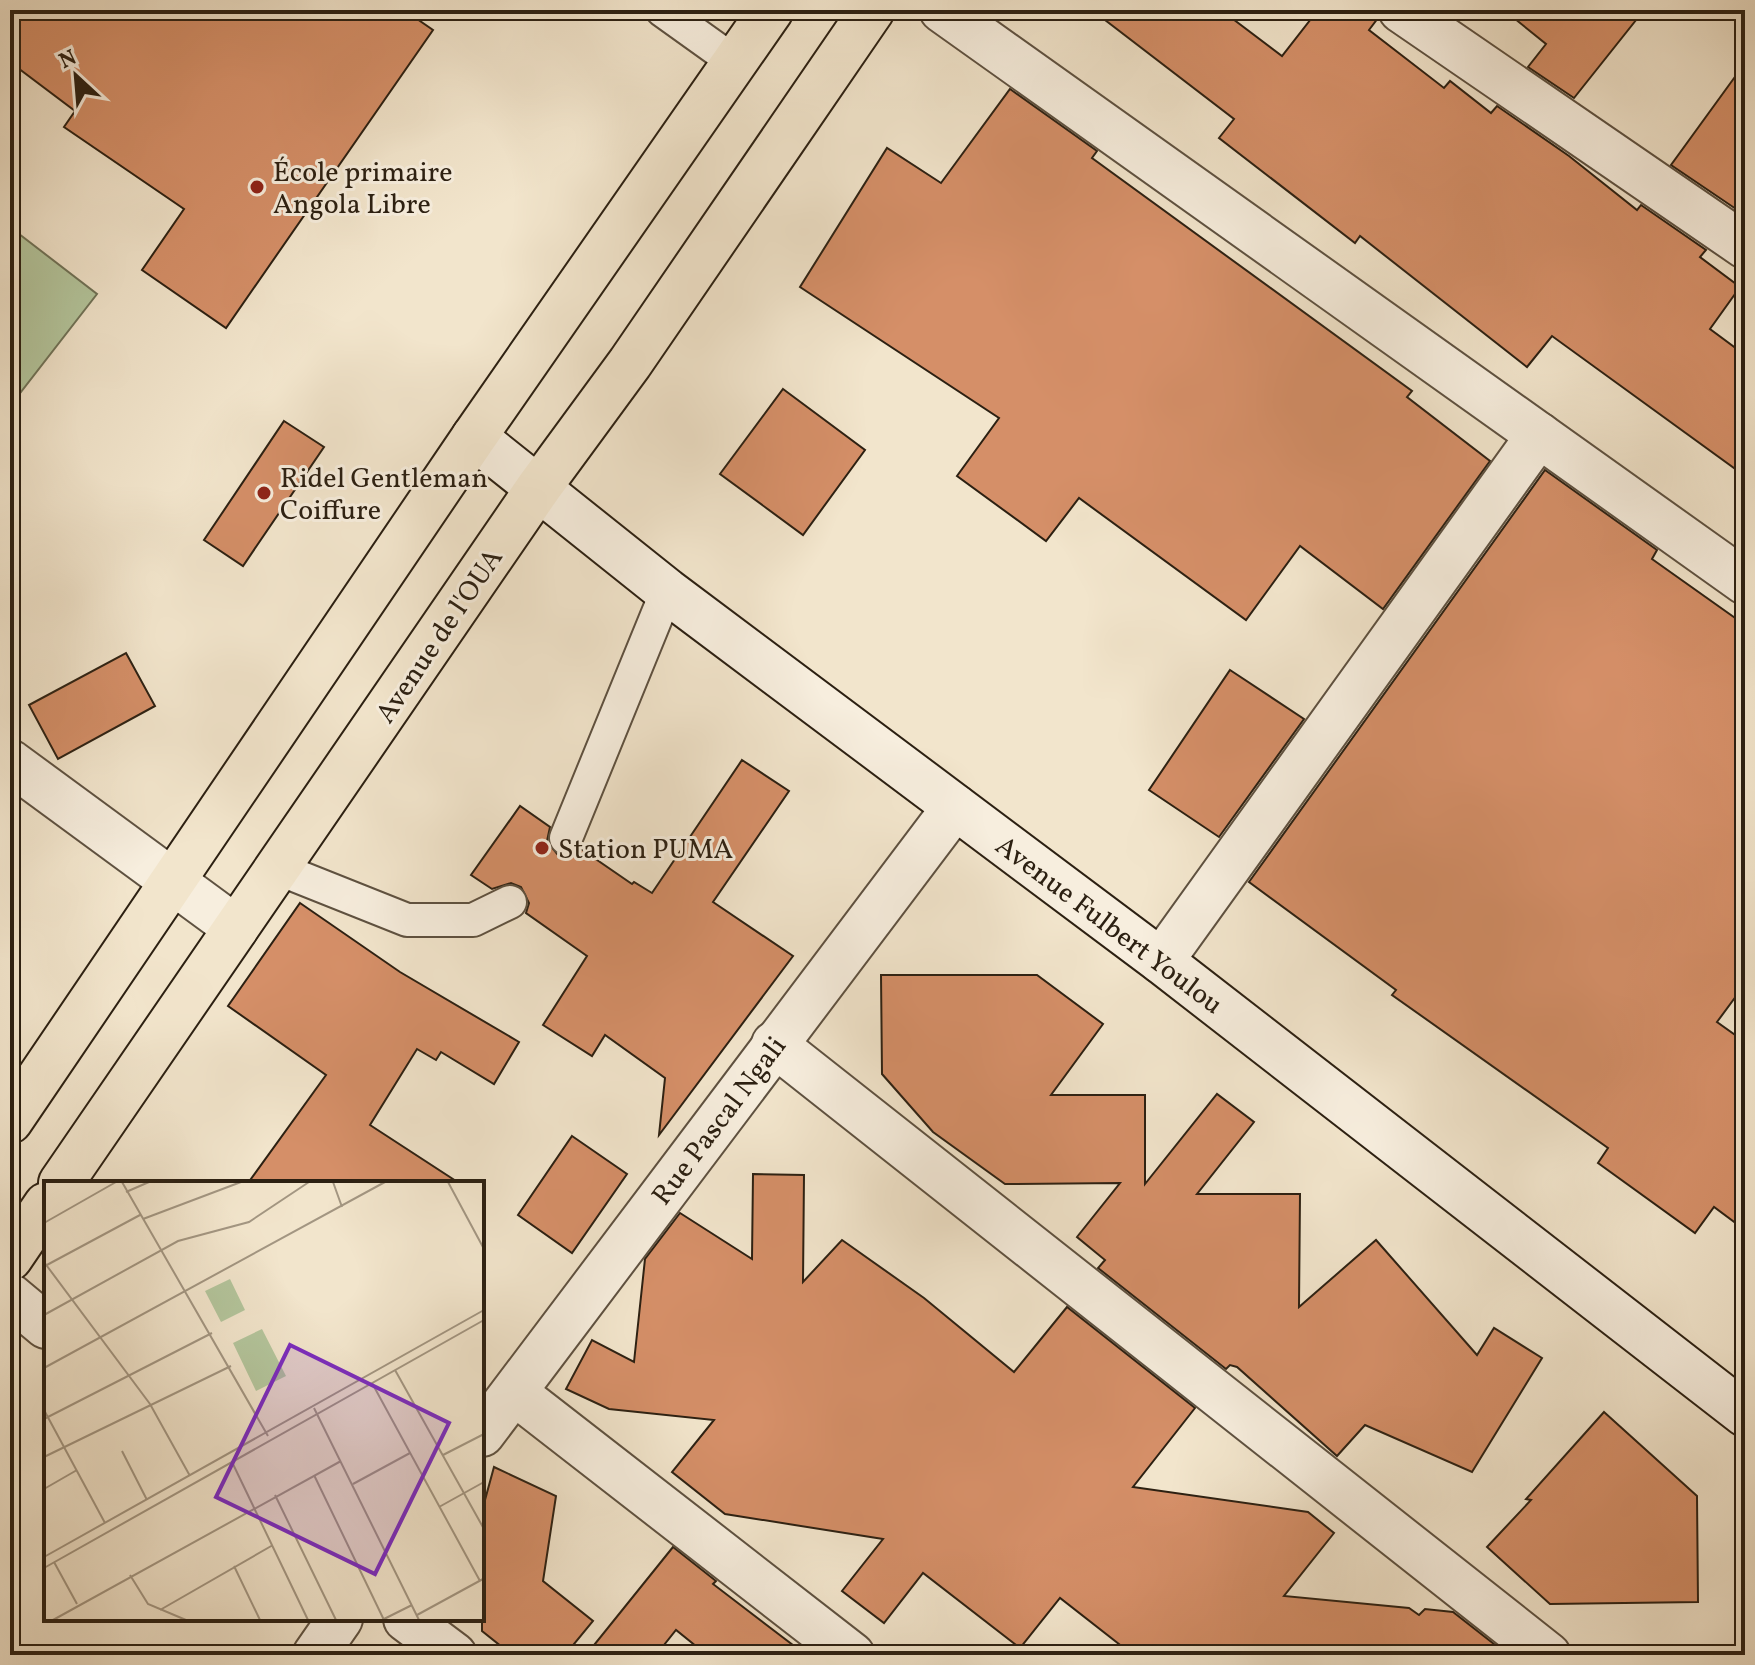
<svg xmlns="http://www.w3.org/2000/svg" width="1755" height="1665" viewBox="0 0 1755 1665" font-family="Vollkorn,serif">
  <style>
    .green { fill: #b4c69d; stroke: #707358; stroke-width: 2 }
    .building { fill: #d58f68; stroke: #2c2012; stroke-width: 2 }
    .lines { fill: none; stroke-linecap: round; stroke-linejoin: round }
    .service-casing { stroke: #5e5140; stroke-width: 36 }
    .minor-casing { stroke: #5e5140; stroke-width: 48 }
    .secondary-casing { stroke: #2c2012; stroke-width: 48 }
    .primary-casing { stroke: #2c2012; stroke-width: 48 }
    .service { stroke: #f7eede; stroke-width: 32 }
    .minor { stroke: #f7eede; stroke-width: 44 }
    .secondary { stroke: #f7eede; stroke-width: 44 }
    .primary { stroke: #f2e5cc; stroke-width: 44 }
    .poi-dot { fill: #8f2418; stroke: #f7eede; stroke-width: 3 }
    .labels { text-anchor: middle; stroke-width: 6; stroke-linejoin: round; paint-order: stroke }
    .poi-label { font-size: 28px; fill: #2c2012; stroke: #f7eede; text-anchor: start }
    .street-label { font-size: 28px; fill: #2c2012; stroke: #f7eede }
    .inset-road { fill: none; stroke: #a39682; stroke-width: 2 }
    .view { fill: #7b2cbf; fill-opacity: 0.15; stroke: #7b2cbf; stroke-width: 4 }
    .inset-edge { fill: none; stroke: #2c2012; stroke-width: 4 }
  </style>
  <rect width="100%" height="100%" fill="#f2e5cc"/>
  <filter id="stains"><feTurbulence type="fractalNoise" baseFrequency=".0025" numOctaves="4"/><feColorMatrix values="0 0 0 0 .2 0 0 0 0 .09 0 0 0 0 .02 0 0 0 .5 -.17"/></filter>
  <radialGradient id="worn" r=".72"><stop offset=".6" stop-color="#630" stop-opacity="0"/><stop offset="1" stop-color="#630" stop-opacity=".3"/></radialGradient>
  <polygon class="green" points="10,227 97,294 10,406"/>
  <g class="building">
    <polygon points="10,10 404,10 433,30 226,328 142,270 184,209 64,127 75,111 10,62"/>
    <polygon points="1092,10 1221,10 1282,56 1318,10 1376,10 1378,18 1369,30 1444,88 1450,81 1491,113 1497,106 1569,156 1637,210 1641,205 1706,250 1700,257 1740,287 1710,329 1745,355 1745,476 1552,336 1527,367 1360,236 1355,243 1219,138 1234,119"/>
    <polygon points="1504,10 1644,10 1574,98 1528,67 1546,44"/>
    <polygon points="1745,63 1745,197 1736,209 1671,165"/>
    <polygon points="1010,89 1097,151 1092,158 1412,391 1407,397 1490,461 1383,609 1300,546 1246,620 1079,498 1046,541 957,476 999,418 800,287 887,148 941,183"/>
    <polygon points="783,389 865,450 803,535 720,474"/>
    <polygon points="284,421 324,447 243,566 204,540"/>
    <polygon points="1545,470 1657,550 1652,559 1745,625 1745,984 1717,1022 1745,1042 1745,1230 1714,1207 1695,1233 1598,1163 1608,1148 1392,995 1396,990 1249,882"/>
    <polygon points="126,653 155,706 58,759 29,705"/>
    <polygon points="1230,670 1304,719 1219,837 1149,790"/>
    <polygon points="742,760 789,791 713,902 793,956 659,1135 665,1078 605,1035 592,1056 543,1025 587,956 526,913 529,903 521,887 511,883 492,889 471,875 520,806 550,827 547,841 558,855 569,857 581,849 632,884 634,882 652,893"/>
    <polygon points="300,903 400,972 519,1042 494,1084 441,1052 436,1060 417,1049 370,1125 459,1183 248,1183 326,1075 228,1006"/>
    <polygon points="881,975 1037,975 1103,1024 1051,1095 1145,1095 1145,1184 1217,1094 1254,1122 1197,1194 1300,1194 1299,1307 1376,1240 1477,1355 1494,1328 1542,1358 1472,1472 1365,1425 1337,1456 1237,1367 1230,1365 1226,1369 1098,1268 1105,1260 1077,1237 1120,1183 1005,1184 933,1132 882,1074"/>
    <polygon points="572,1136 627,1174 572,1253 518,1215"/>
    <polygon points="753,1174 804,1175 803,1282 842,1240 924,1298 1014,1372 1067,1307 1195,1408 1133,1487 1308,1512 1334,1533 1284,1596 1409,1608 1419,1615 1425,1609 1453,1612 1508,1655 1133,1655 1060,1598 1020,1648 923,1573 884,1623 842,1591 883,1539 725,1514 672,1472 714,1420 609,1409 566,1389 592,1340 634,1362 645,1259 680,1213 752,1259"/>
    <polygon points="1604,1412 1697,1496 1698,1602 1550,1604 1487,1547 1531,1500 1526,1499"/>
    <polygon points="494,1467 556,1496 543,1581 593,1621 565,1655 512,1655 482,1631 482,1511"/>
    <polygon points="673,1547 716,1581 713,1584 806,1655 707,1655 676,1630 656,1655 586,1655"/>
  </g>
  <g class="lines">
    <defs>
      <g id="service">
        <polyline points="662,10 736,63"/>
        <polyline points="566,838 667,591"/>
        <polyline points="279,869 407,920 473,920 510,902"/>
      </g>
      <g id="minor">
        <polyline points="942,10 1745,582"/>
        <polyline points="1401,10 1745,246"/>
        <polyline points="10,762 236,928"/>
        <polyline points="1161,961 1539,435"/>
        <polyline points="774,1044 1548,1655"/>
        <polyline points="10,1296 46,1326"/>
        <polyline points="515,1393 852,1655"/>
        <polyline points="482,1434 955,807"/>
        <polyline points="406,1619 454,1655"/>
        <polyline points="315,1655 340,1619"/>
      </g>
      <polyline id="secondary" points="474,437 667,591 1161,961 1745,1414"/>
      <g id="primary">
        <polyline points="10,1121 474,437 771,10"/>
        <polyline points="61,1183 539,487 630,363 872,10"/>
        <polyline points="10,1258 46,1205"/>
      </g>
    </defs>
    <use href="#service" class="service-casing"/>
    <use href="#minor" class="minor-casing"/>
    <use href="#secondary" class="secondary-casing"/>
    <use href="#primary" class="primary-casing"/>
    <use href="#service" class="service"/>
    <use href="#minor" class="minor"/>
    <use href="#secondary" class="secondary"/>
    <use href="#primary" class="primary"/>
  </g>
  <g class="poi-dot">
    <circle cx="257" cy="187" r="8"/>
    <circle cx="264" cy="493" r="8"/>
    <circle cx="542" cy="848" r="8"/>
  </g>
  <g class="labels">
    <g class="poi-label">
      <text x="273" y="181">École primaire<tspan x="273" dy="32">Angola Libre</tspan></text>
      <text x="280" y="487">Ridel Gentleman<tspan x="280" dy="32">Coiffure</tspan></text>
      <text x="558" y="858">Station PUMA</text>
    </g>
    <g class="street-label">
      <text transform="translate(438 635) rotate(-56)" y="10">Avenue de l'OUA</text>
      <text transform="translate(1110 924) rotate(37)" y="10">Avenue Fulbert Youlou</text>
      <text transform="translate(718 1120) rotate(-53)" y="10">Rue Pascal Ngali</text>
    </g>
  </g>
  <g transform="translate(44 1181)">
    <rect width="440" height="440" fill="#f2e5cc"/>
    <path d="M186,98L201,129L177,141L161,110ZM218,148L242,195L212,210L189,162Z" fill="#b4c69d"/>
    <path class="inset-road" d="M78,1L224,255M289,1L298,26M404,1L440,68M82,11L105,1M99,38L197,1M0,42L72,1M0,81L106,223L146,295M1,85L96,34M0,134L134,60L205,41L265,1M0,187L341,1M351,189L440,348M328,202L436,400M270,227L375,439M0,229L61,342M0,238L168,152M78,270L103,319M399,274L440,253M0,276L187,185M188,281L264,439M270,294L340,439M309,303L366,272M0,308L33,289M231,314L292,439M395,326L440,301M0,376L440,129M10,381L33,423M190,385L216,439M0,387L440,139M86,394L104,423L142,439M116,429L229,364M373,434L439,398M9,439L297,280M338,439L368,424"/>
    <path class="view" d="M246,164L405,242L331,393L172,316Z"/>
    <rect width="440" height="440" class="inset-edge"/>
  </g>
  <rect width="1755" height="1665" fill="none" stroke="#f2e5cc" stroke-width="40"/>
  <rect x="12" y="12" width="1731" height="1641" fill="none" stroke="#2c2012" stroke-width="4"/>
  <rect x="20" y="20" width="1715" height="1625" fill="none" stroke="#2c2012" stroke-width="2"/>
  <g transform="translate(76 76) rotate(334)" stroke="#f7eede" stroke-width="6" paint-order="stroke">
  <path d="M0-6L14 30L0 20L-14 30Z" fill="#2c2012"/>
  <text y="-12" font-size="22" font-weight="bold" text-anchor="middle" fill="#2c2012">N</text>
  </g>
  <rect width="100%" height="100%" filter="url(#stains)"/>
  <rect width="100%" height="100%" fill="url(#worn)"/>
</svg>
